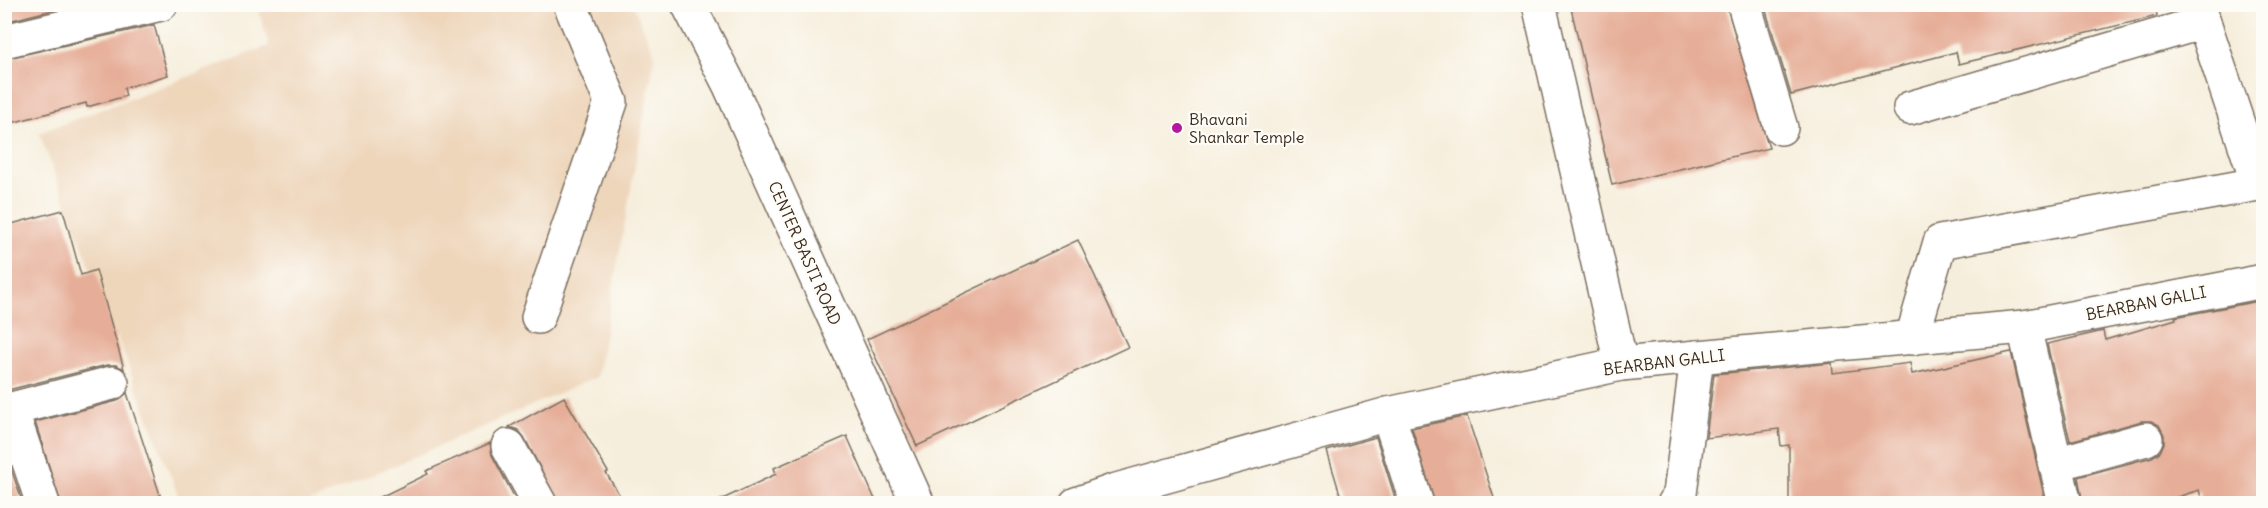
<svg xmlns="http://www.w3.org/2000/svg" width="2268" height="508" viewBox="0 0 2268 508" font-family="Delius,sans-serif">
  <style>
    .built { fill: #eed6bb }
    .building { fill: #e6ae98 }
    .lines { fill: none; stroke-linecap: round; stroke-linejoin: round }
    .minor-casing { stroke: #7c6f60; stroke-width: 36 }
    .minor { stroke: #fff; stroke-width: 33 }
    .poi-dot { fill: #b5179e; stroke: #fdfcf7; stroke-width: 2 }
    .labels { text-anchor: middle; stroke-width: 4.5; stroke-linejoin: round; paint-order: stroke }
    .poi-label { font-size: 16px; fill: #3b2a1e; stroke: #fdfcf7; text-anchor: start }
    .street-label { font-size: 16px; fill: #3b2a1e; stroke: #fdfcf7 }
  </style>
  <rect width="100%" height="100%" fill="#fdfcf7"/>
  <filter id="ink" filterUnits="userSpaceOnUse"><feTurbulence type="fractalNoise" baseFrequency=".0167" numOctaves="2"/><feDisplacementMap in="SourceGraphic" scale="12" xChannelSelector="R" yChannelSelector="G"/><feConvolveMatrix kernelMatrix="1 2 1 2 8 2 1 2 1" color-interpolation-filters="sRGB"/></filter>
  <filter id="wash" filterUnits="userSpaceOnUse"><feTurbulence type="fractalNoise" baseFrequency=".008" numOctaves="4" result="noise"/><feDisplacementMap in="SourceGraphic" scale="24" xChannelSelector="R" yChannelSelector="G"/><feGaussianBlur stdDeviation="1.35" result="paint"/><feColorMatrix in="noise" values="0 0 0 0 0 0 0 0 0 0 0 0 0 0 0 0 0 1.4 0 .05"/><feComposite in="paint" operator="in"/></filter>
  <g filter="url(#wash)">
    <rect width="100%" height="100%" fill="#f6eedc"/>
    <polygon class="built" points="277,5 633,5 655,55 597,377 308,503 181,503 39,133 269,46 259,12"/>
    <g id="blocks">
      <g class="building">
        <polygon points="4,4 77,4 4,22"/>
        <polygon points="1570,4 1726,4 1769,148 1612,185"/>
        <polygon points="1764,4 2155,4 2157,16 1959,64 1956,52 1791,95"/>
        <polygon points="154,25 168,75 124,88 126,96 87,107 86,103 4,125 4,59"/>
        <polygon points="63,210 81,275 96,270 124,369 116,365 107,365 4,391 4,226"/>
        <polygon points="1078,240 1128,347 917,446 867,339"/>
        <polygon points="2264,300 2264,504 2203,504 2199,490 2156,504 2083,504 2078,477 2152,457 2160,452 2164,443 2164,435 2159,425 2151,421 2142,421 2070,441 2047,344 2103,331 2105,340 2176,319 2175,317"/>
        <polygon points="2011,352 2046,504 1789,504 1789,445 1781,446 1779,429 1706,438 1714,374 1832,363 1833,373 1910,363 1912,374"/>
        <polygon points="127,393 163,504 61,504 35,422 117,401"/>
        <polygon points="564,397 608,472 606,473 625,504 559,504 524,437 518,430 509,427"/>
        <polygon points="1467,416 1496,504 1435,504 1412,428"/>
        <polygon points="847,436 877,504 712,504 776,474 774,468"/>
        <polygon points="1376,437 1397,504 1343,504 1327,451"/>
        <polygon points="490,443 492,455 518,504 366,504 428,474 426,471"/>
        <polygon points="4,448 23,504 4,504"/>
      </g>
    </g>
  </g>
  <g filter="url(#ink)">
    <use href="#blocks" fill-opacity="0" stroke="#7c6f60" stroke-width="1.5"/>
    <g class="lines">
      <defs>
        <g id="minor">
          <polyline points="688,4 730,86 918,504"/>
          <polyline points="1539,4 1621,364"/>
          <polyline points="1744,4 1781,128"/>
          <polyline points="4,41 161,4"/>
          <polyline points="1910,108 2204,22"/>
          <polyline points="538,317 611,102 570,4"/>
          <polyline points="2024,327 2065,504"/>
          <polyline points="1912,338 1940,242 2258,184 2198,4"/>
          <polyline points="11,409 43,504"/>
          <polyline points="4,411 112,383"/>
          <polyline points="1388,414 1417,504"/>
          <polyline points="508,446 540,504"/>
          <polyline points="2056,464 2146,439"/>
          <polyline points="1076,504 1113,491 1388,414 1621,364 2024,327 2264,281"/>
          <polyline points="1674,504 1680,494 1697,357"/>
        </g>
      </defs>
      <use href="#minor" class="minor-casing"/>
      <use href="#minor" class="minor"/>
    </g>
  </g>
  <circle class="poi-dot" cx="1177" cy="128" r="6"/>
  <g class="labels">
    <g class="poi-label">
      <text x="1189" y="125">Bhavani<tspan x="1189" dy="18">Shankar Temple</tspan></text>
    </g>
    <g class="street-label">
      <text transform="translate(805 253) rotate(66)" y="6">CENTER BASTI ROAD</text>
      <text transform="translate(2146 303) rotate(-11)" y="6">BEARBAN GALLI</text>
      <text transform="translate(1664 362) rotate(-7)" y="6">BEARBAN GALLI</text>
    </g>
  </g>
  <rect width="2268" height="508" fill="none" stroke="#fdfcf7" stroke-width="24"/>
</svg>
